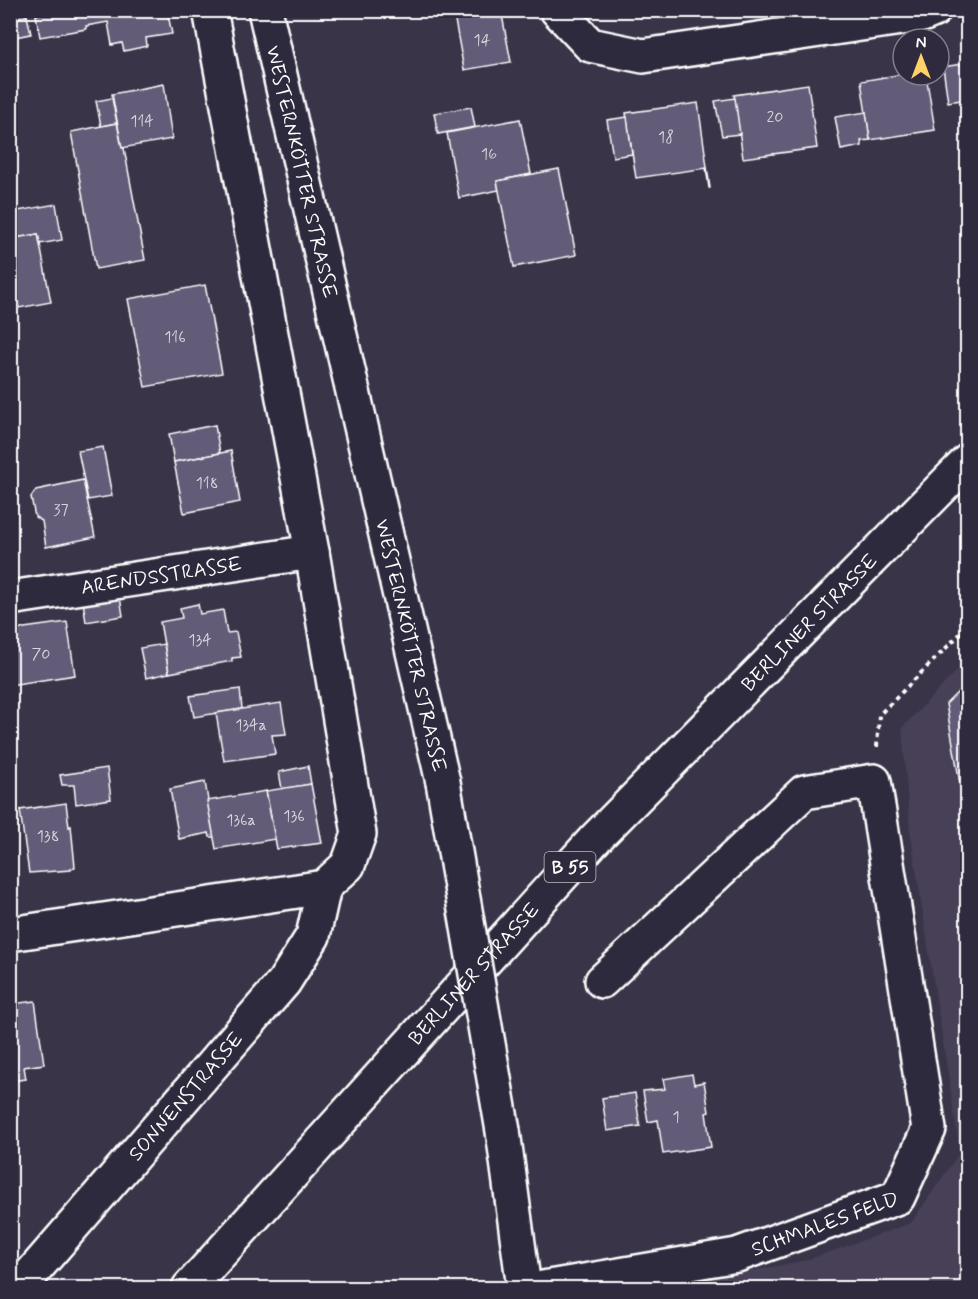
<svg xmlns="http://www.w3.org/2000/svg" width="978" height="1299" viewBox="0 0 978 1299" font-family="Mynerve,sans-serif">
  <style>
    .built { fill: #474057 }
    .building { fill: #645b78; stroke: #fff; stroke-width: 1.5 }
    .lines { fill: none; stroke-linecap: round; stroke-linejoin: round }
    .minor-casing { stroke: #fff; stroke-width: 38 }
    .major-casing { stroke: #fff; stroke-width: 38 }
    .path { stroke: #fff; stroke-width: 4; stroke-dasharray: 4.5 4.5; stroke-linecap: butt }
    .minor { stroke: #2f2a3d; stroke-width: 33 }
    .major { stroke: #2f2a3d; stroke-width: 33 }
    .minor-bridge-casing { stroke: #fff; stroke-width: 38; stroke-linecap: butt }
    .minor-bridge { stroke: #2f2a3d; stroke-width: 33 }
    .labels { text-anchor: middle; stroke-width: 6; stroke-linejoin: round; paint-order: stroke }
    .number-label { font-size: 16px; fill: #d8d6dd }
    .shield { fill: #2f2a3d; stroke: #c1bfc5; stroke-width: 1.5 }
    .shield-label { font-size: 18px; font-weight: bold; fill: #fff }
    .street-label { font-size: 20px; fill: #fff; stroke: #2f2a3d }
  </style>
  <rect width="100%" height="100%" fill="#3a3449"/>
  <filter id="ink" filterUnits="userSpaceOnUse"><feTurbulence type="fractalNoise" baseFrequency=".0167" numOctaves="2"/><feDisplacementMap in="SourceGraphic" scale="12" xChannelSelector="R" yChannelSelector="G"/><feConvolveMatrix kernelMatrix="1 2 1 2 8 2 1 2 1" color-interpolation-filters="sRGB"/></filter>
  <g filter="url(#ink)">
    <polygon class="built" points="967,660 967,1288 665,1288 807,1260 911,1223 960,1152 910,830 902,728"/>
    <g class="building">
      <polygon points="10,10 26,10 27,16 10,19"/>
      <polygon points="35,10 62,10 36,15"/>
      <polygon points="62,10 167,10 172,34 146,38 147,46 124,51 122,43 112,45 108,22 86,26 86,29 40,37 36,15"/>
      <polygon points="480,10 501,10 511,62 464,70 454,15"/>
      <polygon points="27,16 31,34 10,38 10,19"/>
      <polygon points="968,63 968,99 948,102 943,67"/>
      <polygon points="903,74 926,75 935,130 870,140 861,81"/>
      <polygon points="164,84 172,139 122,148 112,94"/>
      <polygon points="808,84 817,148 743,158 734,95"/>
      <polygon points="112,98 117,123 101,126 96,101"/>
      <polygon points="735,98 740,134 722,136 715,101"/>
      <polygon points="698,103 710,188 709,188 706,168 636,178 626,113"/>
      <polygon points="471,107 475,127 438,134 434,113"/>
      <polygon points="866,112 870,140 861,141 862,146 841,150 835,117"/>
      <polygon points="627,117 632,154 613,157 607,120"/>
      <polygon points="520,119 531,174 497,181 499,190 459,198 447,133"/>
      <polygon points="117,123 122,148 124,148 145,260 96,269 71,132"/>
      <polygon points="559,169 576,255 514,267 497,181"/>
      <polygon points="56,204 62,240 40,244 38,234 17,238 12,212"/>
      <polygon points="38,234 51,302 19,308 17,301 10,302 10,239"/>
      <polygon points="205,285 222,373 145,387 128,299"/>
      <polygon points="215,425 220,453 174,462 169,434"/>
      <polygon points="103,447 112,496 88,500 78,451"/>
      <polygon points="231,451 240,502 184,513 174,462"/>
      <polygon points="83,480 95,537 46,547 42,521 35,517 31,497 36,490"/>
      <polygon points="120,597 123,616 86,622 83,602"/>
      <polygon points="198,604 200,614 223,610 227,633 236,632 241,657 232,658 232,661 169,673 160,622 182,618 180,608"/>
      <polygon points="67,622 75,675 10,685 10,630"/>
      <polygon points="164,644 169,673 146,678 140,648"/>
      <polygon points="968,682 968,817 966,818 946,704"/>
      <polygon points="240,689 242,709 194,717 190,696"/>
      <polygon points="281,703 286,734 272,735 275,754 224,761 216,713"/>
      <polygon points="308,766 311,784 282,789 279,772"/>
      <polygon points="107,768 111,799 76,804 74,785 62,785 60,775"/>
      <polygon points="205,782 214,837 210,837 209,833 179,839 170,789"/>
      <polygon points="311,784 322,843 277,849 266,791"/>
      <polygon points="266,791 275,839 216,849 207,801"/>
      <polygon points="66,803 69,827 71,826 75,867 71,868 71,870 29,873 20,810"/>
      <polygon points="10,994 12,1004 35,1001 44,1064 24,1067 26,1079 10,1081"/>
      <polygon points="692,1074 694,1084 704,1082 709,1112 706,1113 711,1147 663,1154 658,1120 648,1122 643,1091 665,1089 663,1079"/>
      <polygon points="635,1093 640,1126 607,1131 602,1098"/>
    </g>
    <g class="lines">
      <defs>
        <g id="minor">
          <path id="s1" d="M265,10L443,782"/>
          <polyline points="557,10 590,45 643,56 922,15 934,10"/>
          <path id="s2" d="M10,598L312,552"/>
          <polyline points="10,934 324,887 348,865 359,834 312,552 210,10"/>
          <polyline points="503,1131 524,1288"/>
          <path id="s3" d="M19,1288L284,982L313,936L324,887"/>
          <path id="s4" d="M543,1288L737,1255L898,1197L929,1129L874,781L804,792L602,981"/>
        </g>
        <g id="major">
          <path id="s5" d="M189,1288L595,839L968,461"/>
        </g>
      </defs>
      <use href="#minor" class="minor-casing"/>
      <use href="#major" class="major-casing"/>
      <polyline class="path" points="877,747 879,715 968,626"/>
      <use href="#minor" class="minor"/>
      <use href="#major" class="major"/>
      <defs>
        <polyline id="minor-bridge" points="443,782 503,1131"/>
      </defs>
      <use href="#minor-bridge" class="minor-bridge-casing"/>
      <use href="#minor-bridge" class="minor-bridge"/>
    </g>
  </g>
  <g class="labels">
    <g class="number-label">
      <text x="482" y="45">14</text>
      <text x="775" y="122">20</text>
      <text x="142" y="126">114</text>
      <text x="666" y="142">18</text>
      <text x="489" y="159">16</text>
      <text x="175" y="342">116</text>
      <text x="207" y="488">118</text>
      <text x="61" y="515">37</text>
      <text x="200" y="645">134</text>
      <text x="41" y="659">70</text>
      <text x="251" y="730">134a</text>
      <text x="294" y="821">136</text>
      <text x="241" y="825">136a</text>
      <text x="48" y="841">138</text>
      <text x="676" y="1122">1</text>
    </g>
    <rect class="shield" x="544.5" y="852" width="51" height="30" rx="4.5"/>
    <g class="shield-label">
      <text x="570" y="873">B 55</text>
    </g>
    <g class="street-label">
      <text dy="7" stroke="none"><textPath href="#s1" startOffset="166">WESTERNKÖTTER STRASSE</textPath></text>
      <text dy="7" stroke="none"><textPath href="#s2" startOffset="153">ARENDSSTRASSE</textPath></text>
      <text dy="7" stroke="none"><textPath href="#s5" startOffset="910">BERLINER STRASSE</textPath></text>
      <text dy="7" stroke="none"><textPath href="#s1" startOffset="652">WESTERNKÖTTER STRASSE</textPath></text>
      <text dy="7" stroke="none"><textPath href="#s5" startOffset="424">BERLINER STRASSE</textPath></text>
      <text dy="7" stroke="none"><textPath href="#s3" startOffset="254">SONNENSTRASSE</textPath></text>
      <text dy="7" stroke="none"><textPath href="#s4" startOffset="290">SCHMALES FELD</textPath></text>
    </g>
  </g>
  <rect width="978" height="1299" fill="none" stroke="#2f2a3d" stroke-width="36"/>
  <rect x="18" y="18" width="942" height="1263" fill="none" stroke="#fff" stroke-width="2" filter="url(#ink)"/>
  <g transform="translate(921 57)"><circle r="28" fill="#2f2a3d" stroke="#827f8b" stroke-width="1.5"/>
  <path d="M0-4.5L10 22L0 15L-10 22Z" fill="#ffd166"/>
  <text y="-9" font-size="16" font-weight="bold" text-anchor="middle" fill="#ffffff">N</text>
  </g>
</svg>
